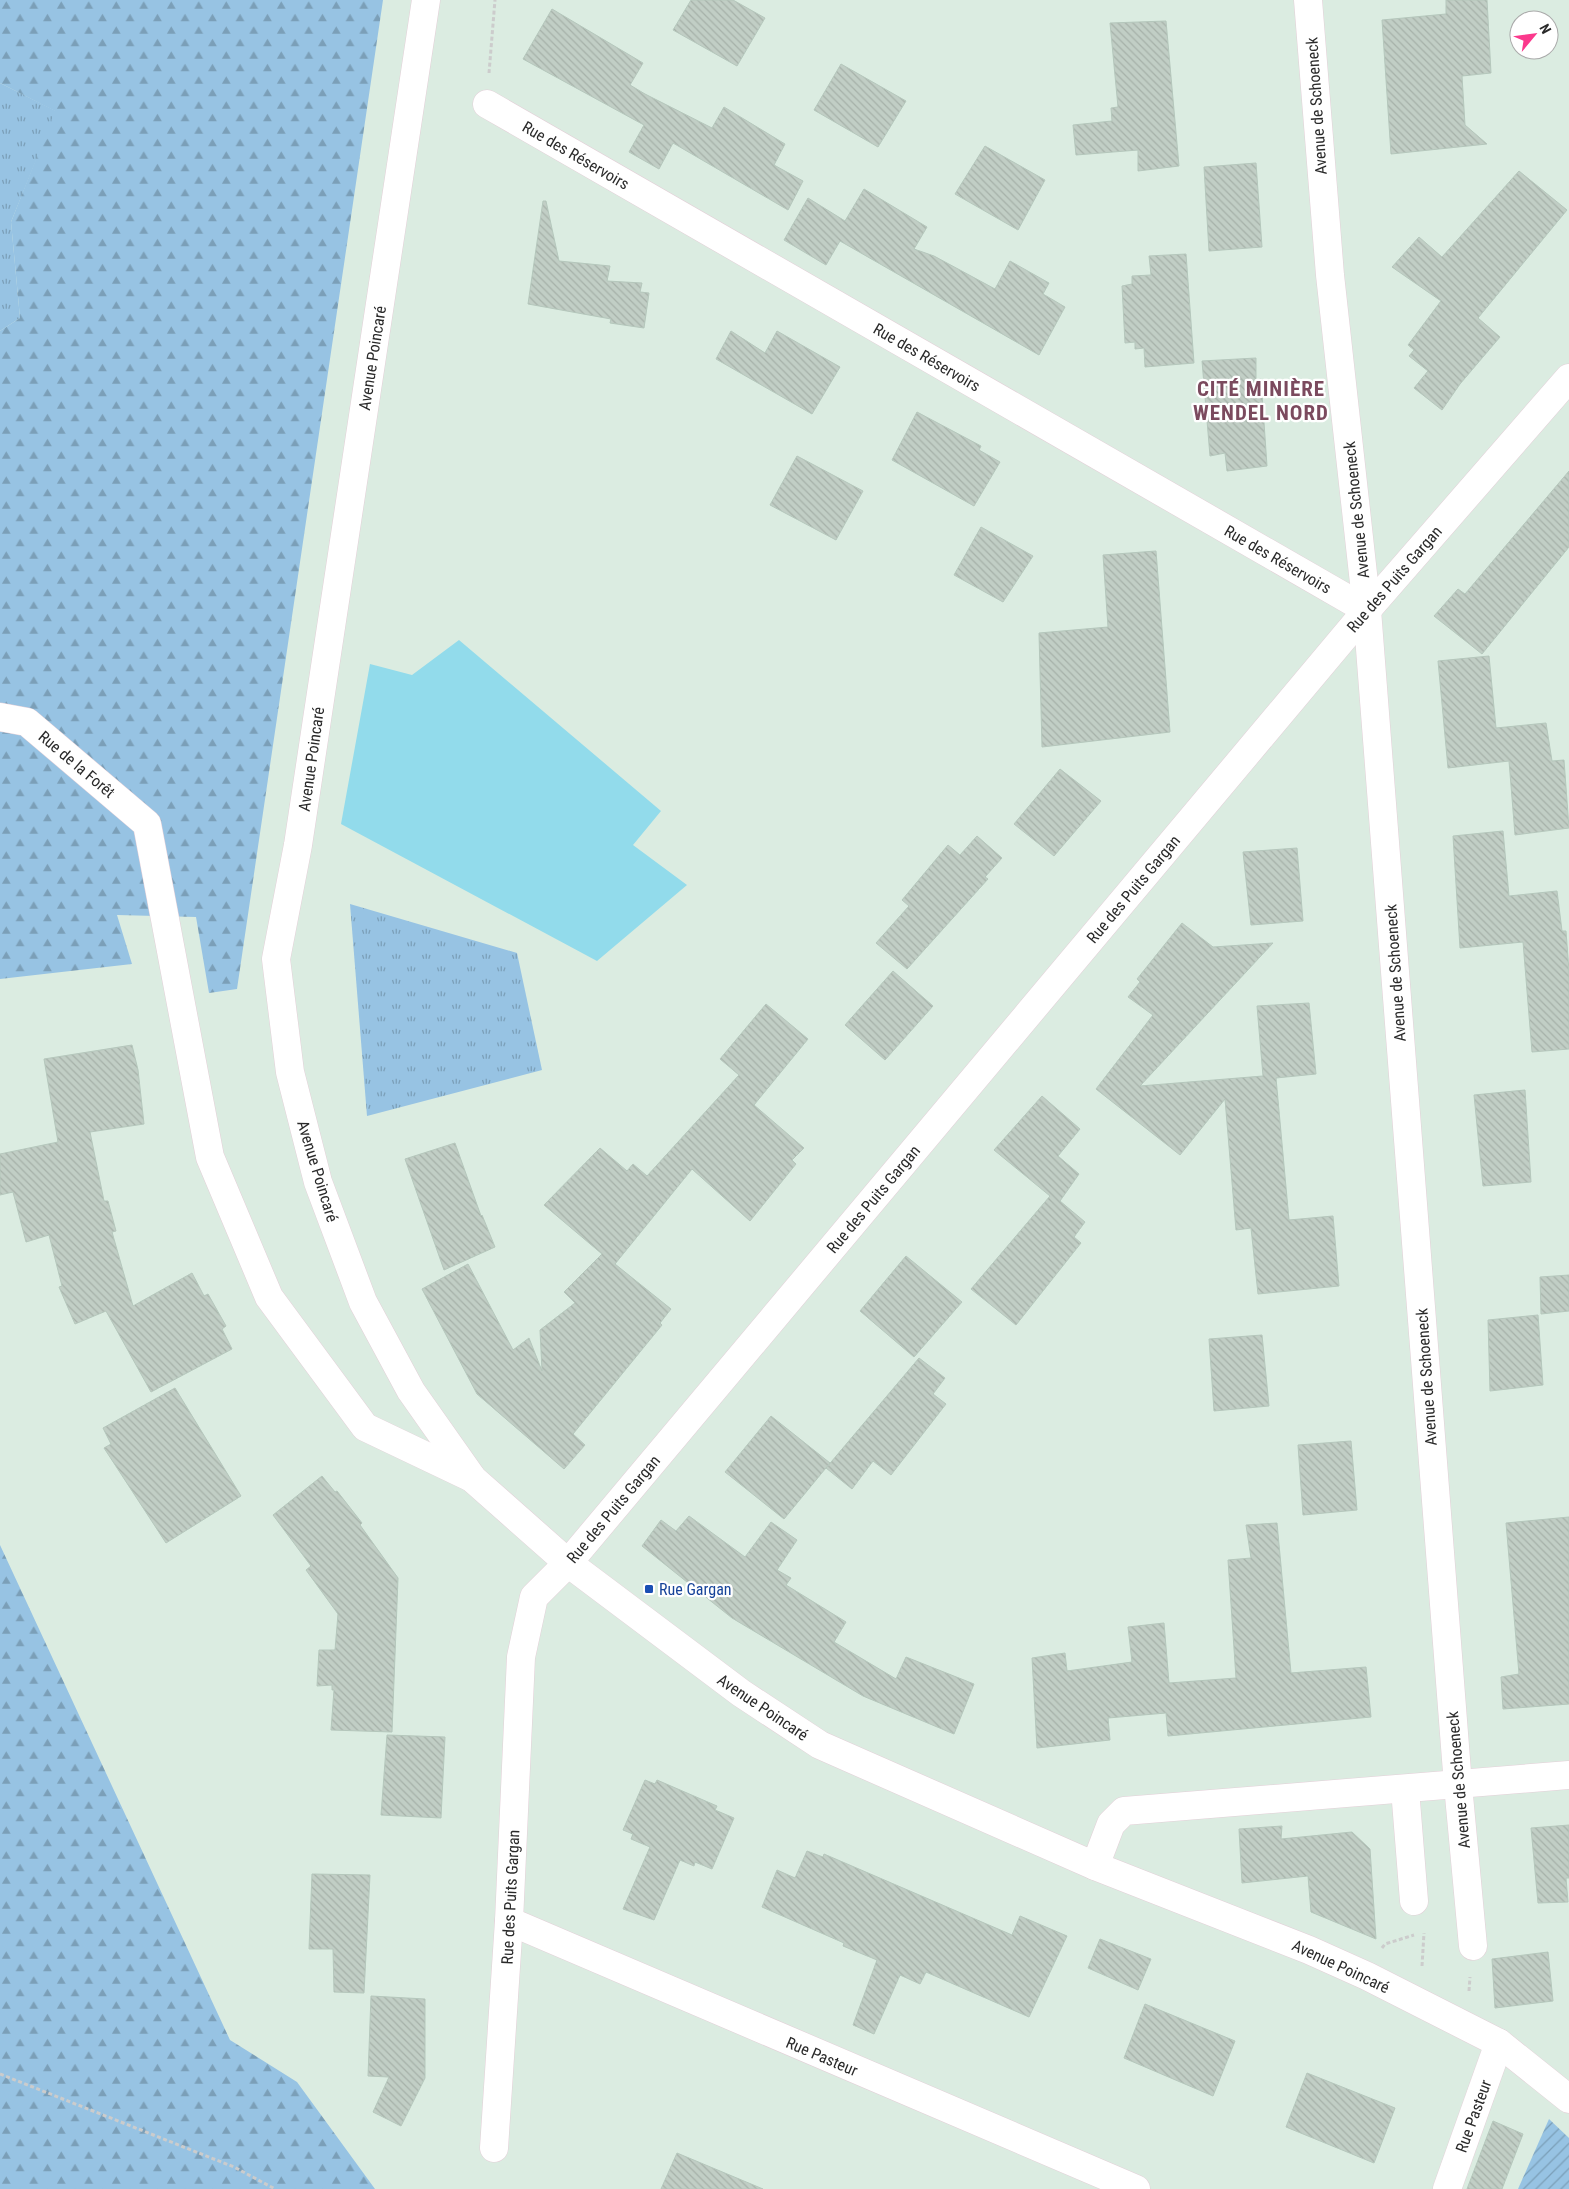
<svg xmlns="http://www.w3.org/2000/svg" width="1569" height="2189" viewBox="0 0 1569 2189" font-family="'Roboto Condensed',sans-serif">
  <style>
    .grass { fill: url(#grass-tufts) }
    .forest { fill: url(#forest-firs) }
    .garden { fill: url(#garden-furrows) }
    .pitch { fill: #92dbeb }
    .building { fill: url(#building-back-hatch); stroke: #b5c7bc }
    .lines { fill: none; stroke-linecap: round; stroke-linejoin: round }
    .minor-casing { stroke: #e3d0d8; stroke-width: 29 }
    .path { stroke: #ccc; stroke-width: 3; stroke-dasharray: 4 2.5; stroke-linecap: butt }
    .minor { stroke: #fff; stroke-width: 28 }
    .transit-dot { fill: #1a4fb4; stroke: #fff; stroke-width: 2 }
    .labels { text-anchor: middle; stroke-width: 4.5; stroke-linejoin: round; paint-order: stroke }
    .street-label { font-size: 16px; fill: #2a2a2a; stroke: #fff }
    .transit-label { font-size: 16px; fill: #164399; stroke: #fff; text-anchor: start }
    .district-label { font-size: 21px; font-weight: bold; letter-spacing: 1px; fill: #7b4a5e; stroke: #fff }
  </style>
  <defs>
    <pattern id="grass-tufts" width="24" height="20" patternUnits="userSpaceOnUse" patternTransform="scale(1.25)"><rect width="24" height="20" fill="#97c3e3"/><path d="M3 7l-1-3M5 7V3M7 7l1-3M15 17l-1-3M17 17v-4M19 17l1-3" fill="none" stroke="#7b9fb8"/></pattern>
    <pattern id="forest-firs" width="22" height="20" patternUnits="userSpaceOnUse" patternTransform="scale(1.25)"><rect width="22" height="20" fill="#97c3e3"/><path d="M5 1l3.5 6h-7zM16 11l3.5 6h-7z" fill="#7b9fb8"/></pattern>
    <pattern id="garden-furrows" width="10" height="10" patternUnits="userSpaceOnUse" patternTransform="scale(1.25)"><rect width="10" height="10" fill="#97c3e3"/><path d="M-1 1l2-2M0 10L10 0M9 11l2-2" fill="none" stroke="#7b9fb8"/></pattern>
    <pattern id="building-back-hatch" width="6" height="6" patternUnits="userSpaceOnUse" patternTransform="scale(1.25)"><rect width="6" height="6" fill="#c1cec5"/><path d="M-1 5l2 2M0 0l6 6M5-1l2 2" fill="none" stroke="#a6b1a9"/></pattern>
  </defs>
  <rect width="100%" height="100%" fill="#dbece1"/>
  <g class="grass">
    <polygon points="0,83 56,111 11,222 20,318 0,331"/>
    <polygon points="350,904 517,953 542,1070 367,1116"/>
  </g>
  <g class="forest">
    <polygon points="0,0 383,0 237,989 209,993 196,917 117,915 132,964 0,979 0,331 20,318 11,222 55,111 0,83"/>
    <polygon points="0,1545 230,2040 297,2082 375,2189 0,2189"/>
  </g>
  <polygon class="garden" points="1549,2119 1569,2138 1569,2189 1518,2189"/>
  <polygon class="pitch" points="459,640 661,811 633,845 687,885 597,961 341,824 370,664 412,675"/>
  <g class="building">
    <polygon points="691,0 733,0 765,18 737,66 673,30"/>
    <polygon points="1446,0 1487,0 1491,73 1462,76 1465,125 1487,144 1391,154 1382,20 1446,14"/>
    <polygon points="552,9 643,63 630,85 645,94 712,128 724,107 785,144 774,165 803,181 788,210 673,143 659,169 629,152 644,125 523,59"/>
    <polygon points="1166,21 1179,166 1138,171 1138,150 1076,155 1073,125 1112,121 1111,108 1118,107 1110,23"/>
    <polygon points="841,64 906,101 878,147 814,110"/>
    <polygon points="985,146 1045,180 1018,230 955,194"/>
    <polygon points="1256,163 1262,247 1209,251 1204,167"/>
    <polygon points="1519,171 1567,210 1478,318 1500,337 1460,384 1442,410 1414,388 1428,371 1409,356 1414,350 1408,345 1441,301 1392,267 1419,237 1442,257"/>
    <polygon points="864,189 927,227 914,249 934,256 995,289 1010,261 1049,283 1043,294 1065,307 1039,355 840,241 826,265 784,240 808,198 845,221"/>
    <polygon points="543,201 546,201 559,261 610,266 607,281 642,283 640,292 649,293 644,328 610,323 611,319 528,304"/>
    <polygon points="1186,254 1194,363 1145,367 1144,348 1135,349 1135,342 1125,343 1122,286 1132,284 1132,276 1151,275 1149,256"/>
    <polygon points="731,331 765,353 777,331 840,367 812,414 716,359"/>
    <polygon points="1256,358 1256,380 1261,379 1267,466 1227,471 1225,453 1210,456 1202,361"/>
    <polygon points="917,412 981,446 979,450 1000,462 974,506 892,460"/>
    <polygon points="797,456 863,491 836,540 770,505"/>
    <polygon points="1569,471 1569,547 1482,654 1434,616 1458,589 1465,594"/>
    <polygon points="981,527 1033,556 1003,602 954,575"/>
    <polygon points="1156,551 1170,732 1042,747 1039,633 1108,627 1103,555"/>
    <polygon points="1489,656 1496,728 1546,723 1552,761 1564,760 1569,828 1515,835 1509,761 1448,768 1438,661"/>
    <polygon points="1060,769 1101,801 1054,856 1014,824"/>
    <polygon points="1503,831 1509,896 1557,891 1562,931 1566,931 1569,971 1569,1049 1532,1052 1523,942 1460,948 1453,836"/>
    <polygon points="977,836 1002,858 985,877 988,879 907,969 876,943 909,906 902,900 948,845 960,855"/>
    <polygon points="1297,848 1303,921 1251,925 1243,852"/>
    <polygon points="1182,923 1213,947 1273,943 1140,1086 1263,1076 1257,1006 1309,1003 1316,1074 1276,1078 1289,1220 1333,1216 1339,1286 1258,1294 1251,1228 1236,1230 1225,1099 1180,1155 1096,1089 1153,1015 1128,997 1140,982 1137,979"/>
    <polygon points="893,971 933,1006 885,1060 845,1025"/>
    <polygon points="766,1004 808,1039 754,1105 804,1148 792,1160 796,1164 750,1221 692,1169 615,1264 671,1309 660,1323 662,1325 573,1434 585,1445 564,1469 477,1394 422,1289 468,1264 513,1350 529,1338 542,1371 540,1330 575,1303 564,1292 602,1254 544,1205 600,1148 627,1171 633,1164 647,1176 739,1075 720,1059"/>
    <polygon points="132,1045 138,1070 144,1124 90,1132 104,1201 108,1201 116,1231 112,1232 133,1306 192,1273 204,1296 208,1294 226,1326 222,1329 232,1349 151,1392 106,1311 75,1324 59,1287 62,1286 49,1235 26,1242 13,1192 0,1195 0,1154 58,1142 44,1059"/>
    <polygon points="1525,1090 1531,1182 1483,1186 1474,1095"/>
    <polygon points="1042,1096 1080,1129 1058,1156 1079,1174 1060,1201 1085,1222 1074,1237 1081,1243 1016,1325 971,1289 1050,1196 994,1150"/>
    <polygon points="455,1143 481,1216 482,1215 495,1247 444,1270 405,1159"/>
    <polygon points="906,1256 962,1302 914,1357 860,1311"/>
    <polygon points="1569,1275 1569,1311 1541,1314 1540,1277"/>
    <polygon points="1538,1315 1543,1385 1490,1391 1488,1320"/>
    <polygon points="1262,1335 1269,1406 1214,1411 1209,1339"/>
    <polygon points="919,1358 945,1378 933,1394 946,1404 891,1475 873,1461 852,1489 826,1468"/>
    <polygon points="175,1388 241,1496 166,1543 104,1448 111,1444 103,1428"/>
    <polygon points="771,1416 830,1463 784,1519 725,1472"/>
    <polygon points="1351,1441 1357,1510 1303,1515 1298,1445"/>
    <polygon points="322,1476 335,1492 337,1491 362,1523 360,1525 398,1578 392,1732 331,1730 334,1690 332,1690 332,1685 317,1686 319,1650 335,1650 338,1614 306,1570 311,1566 273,1515"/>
    <polygon points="689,1516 745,1557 771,1522 797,1540 777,1570 791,1578 786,1585 846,1622 834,1642 896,1679 906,1657 974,1684 954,1734 863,1696 732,1618 642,1546 661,1520 676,1531"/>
    <polygon points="1569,1517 1569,1704 1503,1709 1501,1677 1519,1674 1506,1523"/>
    <polygon points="1277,1523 1291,1673 1366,1667 1371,1717 1168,1736 1166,1713 1108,1718 1110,1740 1037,1748 1032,1658 1065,1653 1067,1671 1132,1662 1128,1627 1164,1623 1169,1683 1236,1678 1228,1560 1251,1558 1246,1525"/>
    <polygon points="387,1735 445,1737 441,1818 381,1815"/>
    <polygon points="645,1780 655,1784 657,1780 717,1806 715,1810 734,1818 712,1869 695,1862 694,1866 680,1860 654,1920 623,1909 650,1847 631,1839 633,1834 623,1830"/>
    <polygon points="1569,1825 1569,1878 1566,1878 1568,1902 1538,1903 1531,1828"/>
    <polygon points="1282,1826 1281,1839 1352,1832 1370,1849 1376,1939 1311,1912 1308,1876 1242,1883 1239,1829"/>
    <polygon points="807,1851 823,1857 824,1854 1012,1935 1020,1916 1067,1936 1029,2017 926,1972 920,1984 900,1975 874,2034 853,2025 877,1960 843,1946 844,1943 762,1907 777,1870 795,1878"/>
    <polygon points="312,1874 370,1875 364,1993 334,1992 333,1949 309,1949"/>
    <polygon points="1100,1939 1151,1959 1138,1990 1088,1968"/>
    <polygon points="1548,1952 1553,2001 1495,2008 1492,1959"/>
    <polygon points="371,1996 425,1999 425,2078 401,2126 373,2112 389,2077 368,2076"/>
    <polygon points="1145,2004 1235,2041 1213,2096 1124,2058"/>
    <polygon points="1307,2073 1395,2108 1374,2163 1286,2127"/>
    <polygon points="1493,2121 1523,2134 1502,2189 1467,2189"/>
    <polygon points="677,2153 763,2189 661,2189"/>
  </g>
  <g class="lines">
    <defs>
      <g id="minor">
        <polyline points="426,0 298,845 276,959 290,1072 318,1182 363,1302 411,1391 473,1479 568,1563 741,1693 820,1745 1095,1866 1309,1950 1367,1976 1499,2043 1569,2099"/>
        <polyline points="1308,0 1330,275 1367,610 1458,1785 1473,1946"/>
        <polyline points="487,104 1367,610"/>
        <polyline points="0,717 27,722 147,824 210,1157 269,1297 365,1427 472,1478"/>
        <polyline points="1405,1789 1414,1901"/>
        <polyline points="1095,1866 1111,1824 1124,1811 1569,1775"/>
        <polyline points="509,1921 1136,2189"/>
        <polyline points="494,2148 509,1921 521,1657 534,1597 568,1563 1367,610 1569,378"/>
        <polyline points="1447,2189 1499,2043"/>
      </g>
    </defs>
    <use href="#minor" class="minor-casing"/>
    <g class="path">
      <polyline points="489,73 495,0"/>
      <polyline points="1382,1948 1385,1944 1414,1935"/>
      <polyline points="1422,1966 1424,1933"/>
      <polyline points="1469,1991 1470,1977"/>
      <polyline points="0,2074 234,2167 275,2189"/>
    </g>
    <use href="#minor" class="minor"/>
  </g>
  <rect class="transit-dot" x="644" y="1584" width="10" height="10" rx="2.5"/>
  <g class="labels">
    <g class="street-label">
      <text transform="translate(1316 106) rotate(-94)" y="6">Avenue de Schoeneck</text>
      <text transform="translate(576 155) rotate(30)" y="6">Rue des Réservoirs</text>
      <text transform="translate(927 357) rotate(30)" y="6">Rue des Réservoirs</text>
      <text transform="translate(372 358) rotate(-81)" y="6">Avenue Poincaré</text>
      <text transform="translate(1356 510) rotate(-96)" y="6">Avenue de Schoeneck</text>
      <text transform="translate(1278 559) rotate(30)" y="6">Rue des Réservoirs</text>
      <text transform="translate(1394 579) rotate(-49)" y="6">Rue des Puits Gargan</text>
      <text transform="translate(311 759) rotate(-82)" y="6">Avenue Poincaré</text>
      <text transform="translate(77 764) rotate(40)" y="6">Rue de la Forêt</text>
      <text transform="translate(1133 889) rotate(-50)" y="6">Rue des Puits Gargan</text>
      <text transform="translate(1395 973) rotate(-94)" y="6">Avenue de Schoeneck</text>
      <text transform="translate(318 1171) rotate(73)" y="6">Avenue Poincaré</text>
      <text transform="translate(873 1199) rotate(-50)" y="6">Rue des Puits Gargan</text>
      <text transform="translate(1426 1377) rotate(-94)" y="6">Avenue de Schoeneck</text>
      <text transform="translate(613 1509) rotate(-50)" y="6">Rue des Puits Gargan</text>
      <text transform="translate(763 1707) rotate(34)" y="6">Avenue Poincaré</text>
      <text transform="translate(1458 1780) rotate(-95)" y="6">Avenue de Schoeneck</text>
      <text transform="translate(510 1897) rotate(-87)" y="6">Rue des Puits Gargan</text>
      <text transform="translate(1341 1966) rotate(25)" y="6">Avenue Poincaré</text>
      <text transform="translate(822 2056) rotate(23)" y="6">Rue Pasteur</text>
      <text transform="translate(1473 2116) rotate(-70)" y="6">Rue Pasteur</text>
    </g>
    <g class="transit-label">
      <text x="659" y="1595">Rue Gargan</text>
    </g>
    <g class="district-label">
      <text x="1261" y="396">CITÉ MINIÈRE<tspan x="1261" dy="24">WENDEL NORD</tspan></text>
    </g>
  </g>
  <g transform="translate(1534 35) rotate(61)"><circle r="24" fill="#ffffff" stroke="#aaaaaa"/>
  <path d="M0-4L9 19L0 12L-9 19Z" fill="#fb398c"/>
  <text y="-8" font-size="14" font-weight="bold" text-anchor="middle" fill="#2a2a2a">N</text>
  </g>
</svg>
